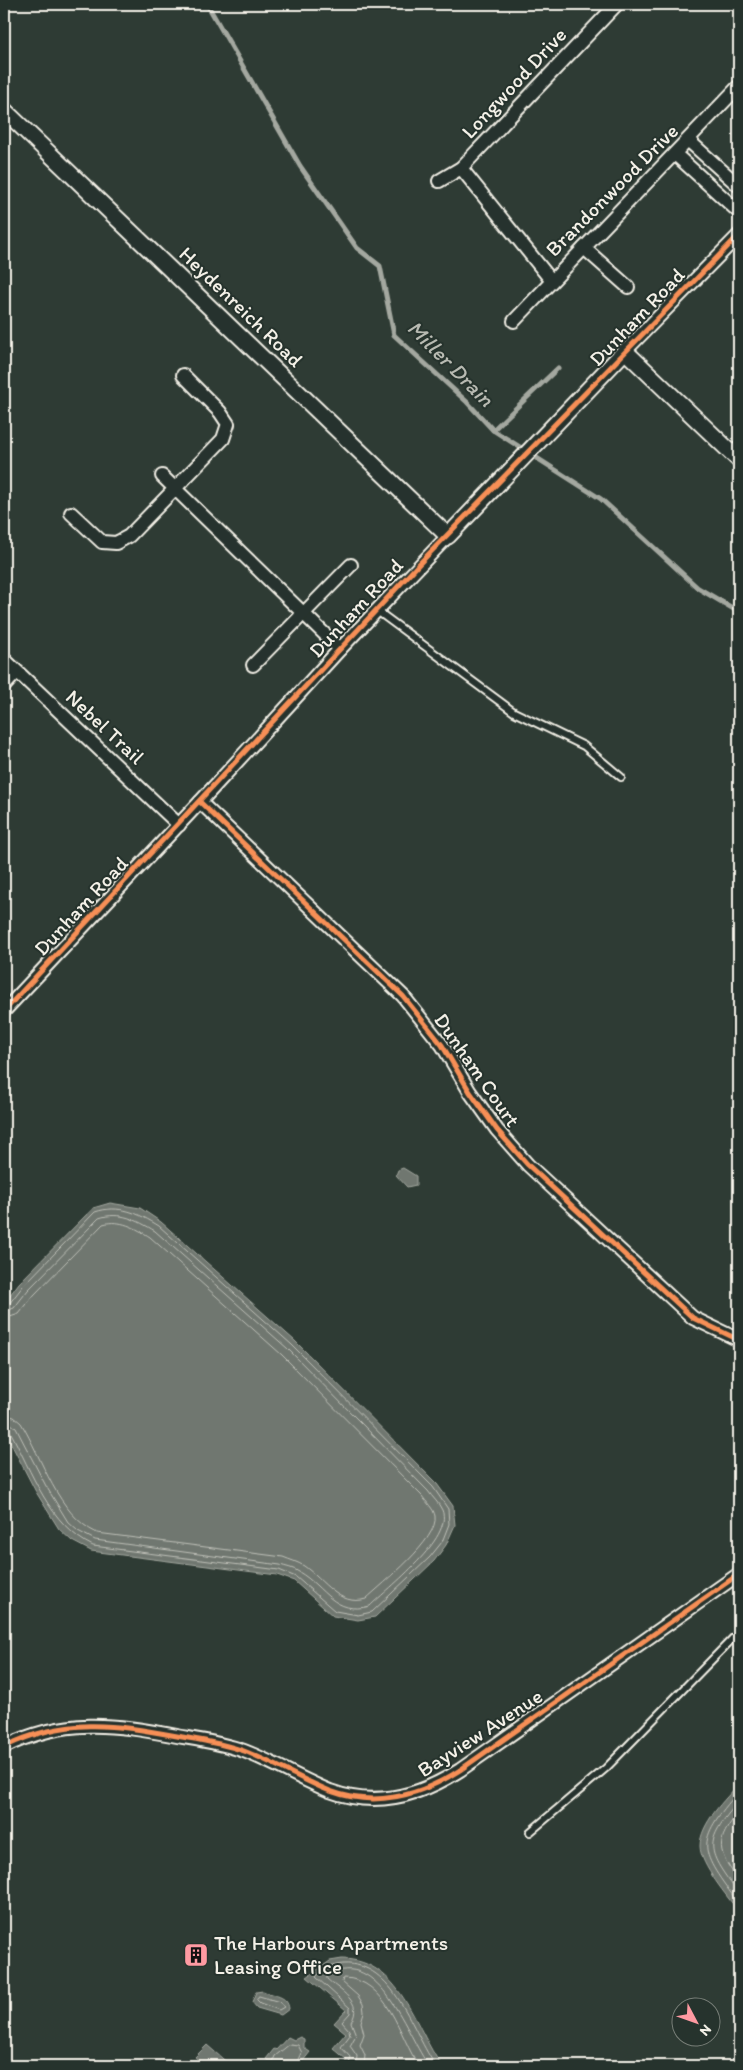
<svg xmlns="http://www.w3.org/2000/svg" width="743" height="2070" viewBox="0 0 743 2070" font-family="Itim,sans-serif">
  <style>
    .water { fill: #6f7770; stroke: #a4a8a0 }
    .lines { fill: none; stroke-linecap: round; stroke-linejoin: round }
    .shore { stroke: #bfc0b8; stroke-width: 1 }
    .stream { stroke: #a4a8a0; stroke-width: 5 }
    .service-casing { stroke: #f4f1e8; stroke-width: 10 }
    .minor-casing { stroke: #f4f1e8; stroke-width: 16 }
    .tertiary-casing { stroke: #f4f1e8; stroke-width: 19 }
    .service { stroke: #26332d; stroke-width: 6 }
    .minor { stroke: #26332d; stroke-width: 12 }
    .tertiary { stroke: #26332d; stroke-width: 15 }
    .cycleway-casing { stroke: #26332d; stroke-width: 8 }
    .cycleway { stroke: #f78f57; stroke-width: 5 }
    .labels { text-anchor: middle; stroke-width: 4; stroke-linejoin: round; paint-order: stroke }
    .street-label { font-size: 21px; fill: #f4f1e8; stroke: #26332d }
    .poi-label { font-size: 21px; fill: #f4f1e8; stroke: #26332d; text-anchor: start }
    .water-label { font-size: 22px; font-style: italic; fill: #b8bab2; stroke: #26332d }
  </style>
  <rect width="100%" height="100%" fill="#2e3b34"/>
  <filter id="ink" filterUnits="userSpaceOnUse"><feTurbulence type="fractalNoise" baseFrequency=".02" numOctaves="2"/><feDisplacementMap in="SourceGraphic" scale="10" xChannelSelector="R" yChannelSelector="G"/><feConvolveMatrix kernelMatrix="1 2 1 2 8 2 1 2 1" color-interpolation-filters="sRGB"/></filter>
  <g filter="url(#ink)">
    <g class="water">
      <polygon points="403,1168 416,1176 416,1185 407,1187 396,1175 398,1170"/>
      <polygon points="110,1203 140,1208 161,1222 295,1341 437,1484 453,1506 455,1525 446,1545 434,1561 375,1617 358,1620 333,1616 294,1581 277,1575 91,1551 72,1541 59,1529 36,1492 4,1430 4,1303 19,1283 93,1208"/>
      <path d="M739,1784V1912C728,1897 700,1865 700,1846C700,1824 725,1799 739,1784Z"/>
      <path d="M342,1959C401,1960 414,2027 442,2066H342L347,2060L333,2048L346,2033L334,2023L346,2010L307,1977L330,1961Z"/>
      <path d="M263,1991C273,1996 288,1995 289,2009L281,2015L257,2008L252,2002L256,1992Z"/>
      <polygon points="288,2037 294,2040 300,2037 304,2039 304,2048 310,2052 299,2066 264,2066 269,2061 266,2059 274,2049 276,2050"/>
      <polygon points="207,2045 231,2066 206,2066 195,2057"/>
    </g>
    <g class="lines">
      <g class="shore">
        <path d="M4,1305L9,1304L23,1286L95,1212C119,1204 138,1213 159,1226L292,1345L433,1487L448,1509L449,1524L442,1542L430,1557L372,1612L358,1615L335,1611L296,1577L279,1570L93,1546C49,1525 32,1472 10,1431L4,1429"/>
        <path d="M4,1312L14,1308L28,1290L99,1218C120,1211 137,1220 155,1231L288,1349L428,1491C432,1497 439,1503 442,1510C454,1538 388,1588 370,1606C334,1616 325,1587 299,1572C294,1568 286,1567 280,1565L95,1540L78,1531L68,1522L46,1486L16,1428L10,1423L4,1422"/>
        <path d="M4,1319L19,1314L34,1295L103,1224C120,1219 136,1228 150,1237L282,1355L422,1496C426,1502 434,1509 435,1516C439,1539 383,1583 366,1599C339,1607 324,1580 304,1566C298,1562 290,1560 283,1557L97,1533C57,1514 43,1459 21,1423L14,1417L4,1415"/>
        <path d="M739,1791C693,1844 699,1850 739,1904"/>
        <path d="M739,1801C702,1844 706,1850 739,1894"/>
        <path d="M739,1812C714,1842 717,1851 739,1881"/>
        <polygon points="259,1996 280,2002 284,2007 279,2010 260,2003 257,2000"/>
        <polyline points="271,2066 275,2056 290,2044 298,2045 302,2053 296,2066"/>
        <path d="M348,2066L351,2058L341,2047L350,2035L349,2030L342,2022L350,2013V2008L316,1977C321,1969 333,1965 343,1964C395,1961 412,2033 436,2066"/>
        <path d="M356,2066L357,2056L350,2046L356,2035L351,2022C364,2002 340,1991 327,1979V1976C380,1945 407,2037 429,2066"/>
        <path d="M364,2066L365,2055L360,2045L364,2034L361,2022L364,2012L363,2004L358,1996L342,1982L343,1978C388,1978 399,2037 419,2066"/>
      </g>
      <g class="stream">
        <polyline points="207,4 300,166 357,248 380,266 394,335 467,402 493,430 601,499 698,588 739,612"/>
        <polyline points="493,430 558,368"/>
      </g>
      <defs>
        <g id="service">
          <polyline points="376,610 514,712 584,746 621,777"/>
          <polyline points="530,1832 606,1768 739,1632"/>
        </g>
        <g id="minor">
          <polyline points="689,141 739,186"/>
          <polyline points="675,154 739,212"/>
          <polyline points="461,168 551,280"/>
          <polyline points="439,181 461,168 617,4"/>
          <polyline points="584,248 628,287"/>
          <polyline points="514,321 739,86"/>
          <polyline points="625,351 739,235"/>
          <polyline points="162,476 340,649"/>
          <polyline points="71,513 102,542 116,543 129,536 223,439 228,424 220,412 183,375"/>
          <polyline points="4,659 179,825"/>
          <polyline points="253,665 351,565"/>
          <polyline points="4,686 17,672"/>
          <polyline points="200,802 403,996 442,1045 470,1092 497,1130 528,1165 693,1318 739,1340"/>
          <polyline points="4,1011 200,802 340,649 448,536"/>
          <path d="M4,1747C65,1717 113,1724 177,1736C200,1740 222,1743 244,1751C273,1762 300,1779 330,1791C376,1808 420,1796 460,1770L739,1574"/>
        </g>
        <polyline id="tertiary" points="4,110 448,536 625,351 739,460"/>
      </defs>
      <use href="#service" class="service-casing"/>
      <use href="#minor" class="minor-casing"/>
      <use href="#tertiary" class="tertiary-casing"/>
      <use href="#service" class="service"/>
      <use href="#minor" class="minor"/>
      <use href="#tertiary" class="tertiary"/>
      <defs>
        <g id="cycleway">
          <polyline points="200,802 403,996 442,1045 470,1092 497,1130 528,1165 693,1318 739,1340"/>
          <polyline points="4,1011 419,564 739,235"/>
          <path d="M4,1747C65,1717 113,1724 177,1736C200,1740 222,1743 244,1751C273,1762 300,1779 330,1791C376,1808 420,1796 460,1770L739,1574"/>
        </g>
      </defs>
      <use href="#cycleway" class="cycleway-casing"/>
      <use href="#cycleway" class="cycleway"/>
    </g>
  </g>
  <defs>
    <symbol id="building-square" viewBox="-11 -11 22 22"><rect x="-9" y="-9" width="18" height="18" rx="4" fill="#ff9aa2" stroke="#26332d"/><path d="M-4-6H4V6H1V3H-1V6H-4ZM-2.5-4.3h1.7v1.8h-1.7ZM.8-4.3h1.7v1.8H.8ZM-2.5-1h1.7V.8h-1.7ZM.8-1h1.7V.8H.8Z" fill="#111"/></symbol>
  </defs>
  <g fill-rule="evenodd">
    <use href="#building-square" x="182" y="1941" width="28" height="28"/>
  </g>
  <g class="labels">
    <g class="street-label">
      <text transform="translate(514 83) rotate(-47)" y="7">Longwood Drive</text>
      <text transform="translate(612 190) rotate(-45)" y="7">Brandonwood Drive</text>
      <text transform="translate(241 307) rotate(44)" y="7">Heydenreich Road</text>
      <text transform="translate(637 317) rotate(-46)" y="7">Dunham Road</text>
      <text transform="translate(356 608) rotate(-47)" y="7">Dunham Road</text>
      <text transform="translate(105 727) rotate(43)" y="7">Nebel Trail</text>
      <text transform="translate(81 906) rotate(-47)" y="7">Dunham Road</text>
      <text transform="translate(477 1070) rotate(55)" y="7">Dunham Court</text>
      <text transform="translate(480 1733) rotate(-33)" y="7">Bayview Avenue</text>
    </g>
    <g class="poi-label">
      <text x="214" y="1950">The Harbours Apartments<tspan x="214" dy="24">Leasing Office</tspan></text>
    </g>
    <g class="water-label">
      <text transform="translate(451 363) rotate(45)" y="8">Miller Drain</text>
    </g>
  </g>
  <rect width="743" height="2070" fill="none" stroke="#26332d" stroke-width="20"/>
  <rect x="10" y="10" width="723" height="2050" fill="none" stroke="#f4f1e8" stroke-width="2" filter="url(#ink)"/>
  <g transform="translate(696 2022) rotate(131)"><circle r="24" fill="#26332d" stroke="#787f78"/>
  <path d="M0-4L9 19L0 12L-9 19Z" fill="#ff9aa2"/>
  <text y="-8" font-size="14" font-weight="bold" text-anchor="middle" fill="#f4f1e8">N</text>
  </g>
</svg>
